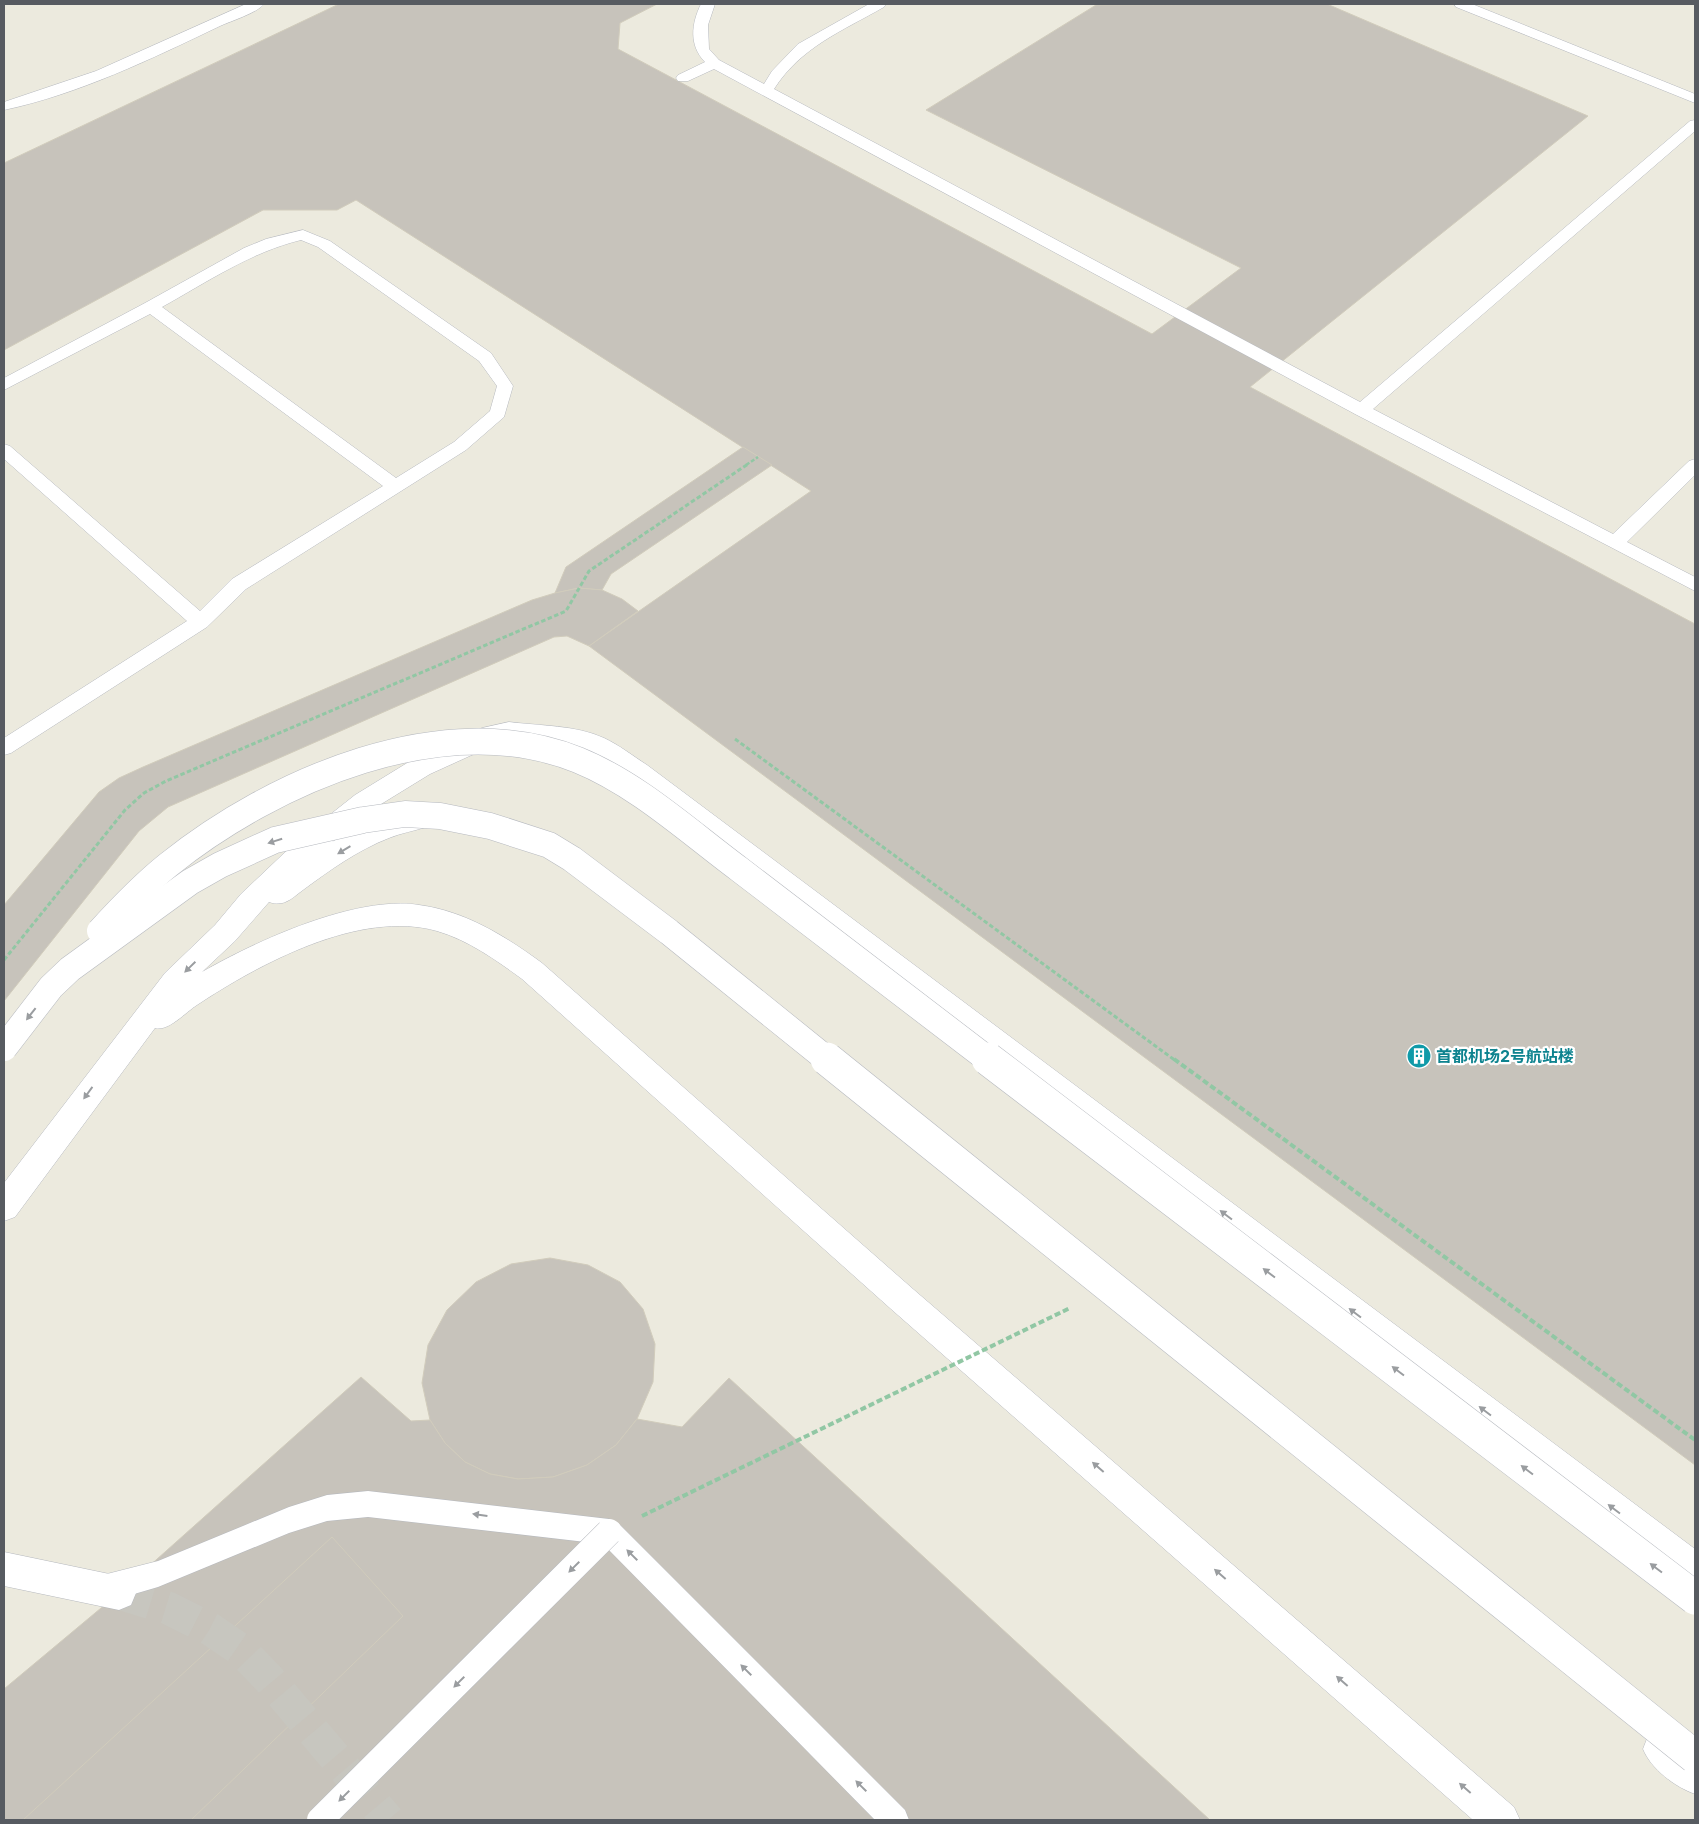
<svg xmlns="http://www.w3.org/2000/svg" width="1699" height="1824" viewBox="0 0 1699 1824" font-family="Inter,'Noto Sans SC',sans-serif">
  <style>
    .building { fill: #c7c3bb; stroke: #d1ccbc }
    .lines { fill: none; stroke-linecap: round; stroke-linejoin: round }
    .tertiary-tunnel { stroke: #c7c6bf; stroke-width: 33; stroke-dasharray: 33 16; stroke-linecap: butt }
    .service-casing { stroke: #b6b9bf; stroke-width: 1 }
    .tertiary-casing { stroke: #b6b9bf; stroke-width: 1 }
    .path-far2 { stroke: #91c7a4; stroke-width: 2.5; stroke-dasharray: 4 2; stroke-linecap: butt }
    .path-far1 { stroke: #91c7a4; stroke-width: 3; stroke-dasharray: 4.5 2.5; stroke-linecap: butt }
    .path { stroke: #91c7a4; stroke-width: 4; stroke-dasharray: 6 3; stroke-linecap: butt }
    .service { fill: #fff; fill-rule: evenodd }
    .tertiary { fill: #fff; fill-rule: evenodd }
    .service-bridge-casing { stroke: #b6b9bf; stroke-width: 27; stroke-linecap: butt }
    .tertiary-bridge-far1-casing { stroke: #b6b9bf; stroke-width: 27; stroke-linecap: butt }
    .tertiary-bridge-casing { stroke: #b6b9bf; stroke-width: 34; stroke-linecap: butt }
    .path-bridge { stroke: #91c7a4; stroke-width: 4; stroke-dasharray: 6 3; stroke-linecap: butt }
    .service-bridge { stroke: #fff; stroke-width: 26 }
    .tertiary-bridge-far1 { stroke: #fff; stroke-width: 26 }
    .tertiary-bridge { stroke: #fff; stroke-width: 33 }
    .oneway { fill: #9a9da0 }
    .labels { text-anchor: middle; stroke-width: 4.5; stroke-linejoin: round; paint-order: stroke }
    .culture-label { font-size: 16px; font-weight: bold; fill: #0d838f; stroke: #fff; text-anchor: start }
  </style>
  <rect width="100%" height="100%" fill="#eceade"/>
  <g class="building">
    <polygon points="339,4 657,4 620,23 618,49 1152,334 1241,268 926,110 1096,5 1327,4 1588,116 1250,387 1695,624 1695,1465 589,646 811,491 356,200 337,210 263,210 4,350 4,163"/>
    <polygon points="743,447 772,465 611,574 602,590 579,588 555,593 566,567"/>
    <polygon points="579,588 602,590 622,599 638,611 589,646 567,636 554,637 168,807 139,831 4,1001 4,905 99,792 119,778 143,767 532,600 555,593"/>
    <polygon points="550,1258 588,1265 620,1282 643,1309 655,1344 653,1382 637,1419 616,1445 587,1465 553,1477 518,1479 490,1474 465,1462 445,1443 430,1420 422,1383 428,1345 447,1310 476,1282 511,1264"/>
    <polygon points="361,1377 411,1421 430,1420 445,1443 465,1462 490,1474 518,1479 553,1477 587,1465 616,1445 637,1419 682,1427 729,1378 1210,1820 4,1820 4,1689 119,1593"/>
    <polygon points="332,1537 403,1616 191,1820 23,1820"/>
  </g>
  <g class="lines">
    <polyline class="tertiary-tunnel" points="119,1593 168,1608 210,1629 241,1650 268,1678 388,1820"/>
    <defs>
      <g id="service">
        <path d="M246,4H264C257,13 231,21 220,26C151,59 79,94 4,110V102L96,71Z"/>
        <path d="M701,4H715L708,25L709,49L719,60L764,84L772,71L798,44L869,4H886L884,7C842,31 801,47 774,89L1360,402L1690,121L1695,120V131L1373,409L1613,534L1689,461L1695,459V475L1627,542L1695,577V591L1355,414L714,69L688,81H678L676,78L678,75L705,62C689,46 691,24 701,4Z"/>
        <polygon points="1454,4 1472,4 1695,94 1695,103 1456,7"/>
        <path d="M303,230L330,241L491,353L513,386L504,417L466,450L246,589L207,627L11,753L4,755V738L187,621L4,459V444L10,446L200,611L232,579L383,486L150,314L4,390V378L145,303L244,248L266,239ZM301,240L318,247L479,361L497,386L490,411L454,442L396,478L162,307C207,282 251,252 301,240Z"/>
        <polygon points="368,1491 609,1519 618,1523 905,1810 909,1820 875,1820 603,1544 368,1517 327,1521 289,1533 158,1587 124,1597 104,1599 95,1595 91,1586 95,1577 158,1561 289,1507 327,1495"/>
      </g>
      <g id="tertiary">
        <path d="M509,722C540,726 576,725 604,738C619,745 633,756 647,765L1695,1549V1587L1683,1582L629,779L586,752L575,749L509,742L496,744L430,774L373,809L332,842C355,829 401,804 426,813L430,820L426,827C414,831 401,833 389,838C358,850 330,870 303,890C291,899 284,907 269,902L235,941L202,972C256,941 356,895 419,905C465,911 505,936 542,963L913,1289L1514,1807L1520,1820H1473L891,1309L522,979C496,960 468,940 437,931C360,909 259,964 197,1005C186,1012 168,1032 155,1028L15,1217L4,1221V1183L165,973L215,925L241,894L298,840L355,795L412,760L482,728Z"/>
        <polygon points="4,1552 119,1576 131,1581 136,1593 131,1605 119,1610 4,1586"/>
        <path d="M1661,1731L1674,1736L1695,1753V1794C1675,1787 1651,1769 1643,1749L1648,1736Z"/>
      </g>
    </defs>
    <use href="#service" class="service-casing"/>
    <use href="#tertiary" class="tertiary-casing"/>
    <polyline class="path-far2" points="746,465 758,457"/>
    <g class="path-far1">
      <polyline points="735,739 1176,1061"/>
      <polyline points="4,960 125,810 144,793 166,781 566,611 589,571 748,464"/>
    </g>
    <polyline class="path" points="1174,1059 1695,1440"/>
    <use href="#service" class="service"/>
    <use href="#tertiary" class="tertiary"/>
    <defs>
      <polyline id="service-bridge" points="320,1820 609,1532"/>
      <g id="tertiary-bridge-far1">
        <path d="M100,931C121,908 143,885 168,865C274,780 444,706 578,760C637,784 688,831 739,869C822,933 906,997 990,1061"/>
        <polyline points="4,1048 51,987 70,969 190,882 220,865 275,840 363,820 405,814 440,816 490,826 549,845 572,859 669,932 829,1061"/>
      </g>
      <g id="tertiary-bridge">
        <polyline points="827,1059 1695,1757"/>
        <polyline points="988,1059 1695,1598"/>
      </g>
    </defs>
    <use href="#service-bridge" class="service-bridge-casing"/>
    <use href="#tertiary-bridge-far1" class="tertiary-bridge-far1-casing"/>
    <use href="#tertiary-bridge" class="tertiary-bridge-casing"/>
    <polyline class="path-bridge" points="642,1516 1070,1308"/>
    <use href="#service-bridge" class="service-bridge"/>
    <use href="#tertiary-bridge-far1" class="tertiary-bridge-far1"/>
    <use href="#tertiary-bridge" class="tertiary-bridge"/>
  </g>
  <defs><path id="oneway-solid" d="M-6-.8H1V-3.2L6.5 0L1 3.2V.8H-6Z" transform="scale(1.25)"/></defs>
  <g class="oneway">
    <use href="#oneway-solid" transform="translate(275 841) rotate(163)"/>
    <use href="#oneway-solid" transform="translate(344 850) rotate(149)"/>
    <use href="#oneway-solid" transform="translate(190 967) rotate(136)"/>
    <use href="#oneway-solid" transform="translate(31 1014) rotate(128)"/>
    <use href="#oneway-solid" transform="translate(88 1093) rotate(126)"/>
    <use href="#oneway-solid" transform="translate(1226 1215) rotate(-143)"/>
    <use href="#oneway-solid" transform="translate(1269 1273) rotate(-143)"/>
    <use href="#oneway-solid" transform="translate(1355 1313) rotate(-143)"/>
    <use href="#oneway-solid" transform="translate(1398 1371) rotate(-143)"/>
    <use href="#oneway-solid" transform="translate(1485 1411) rotate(-143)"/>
    <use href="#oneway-solid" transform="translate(1098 1467) rotate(-139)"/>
    <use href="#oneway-solid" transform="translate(1527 1470) rotate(-143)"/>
    <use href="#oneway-solid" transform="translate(1614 1509) rotate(-143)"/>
    <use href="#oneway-solid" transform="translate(480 1515) rotate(-172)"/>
    <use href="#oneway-solid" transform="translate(632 1555) rotate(-135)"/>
    <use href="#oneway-solid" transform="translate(574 1567) rotate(135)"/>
    <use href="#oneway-solid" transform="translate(1656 1568) rotate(-143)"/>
    <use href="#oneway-solid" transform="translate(1220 1574) rotate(-139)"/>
    <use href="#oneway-solid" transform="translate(746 1670) rotate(-135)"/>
    <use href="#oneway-solid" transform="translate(1342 1681) rotate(-139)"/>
    <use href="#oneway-solid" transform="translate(459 1682) rotate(135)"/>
    <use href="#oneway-solid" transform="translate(861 1786) rotate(-135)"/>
    <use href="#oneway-solid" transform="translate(1465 1788) rotate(-139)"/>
    <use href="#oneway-solid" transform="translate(344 1796) rotate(135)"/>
  </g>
  <defs>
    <symbol id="building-disc" viewBox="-11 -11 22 22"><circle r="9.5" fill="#0f9aa8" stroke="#fff"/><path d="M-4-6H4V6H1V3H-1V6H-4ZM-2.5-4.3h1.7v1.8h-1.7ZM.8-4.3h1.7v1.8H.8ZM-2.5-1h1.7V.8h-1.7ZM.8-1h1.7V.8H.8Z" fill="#fff"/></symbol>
  </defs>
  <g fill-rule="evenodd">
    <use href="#building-disc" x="1405" y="1042" width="28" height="28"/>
  </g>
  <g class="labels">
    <g class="culture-label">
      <text x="1436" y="1062">首都机场2号航站楼</text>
    </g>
  </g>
  <rect width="1699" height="1824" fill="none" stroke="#575b61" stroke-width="10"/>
</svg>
